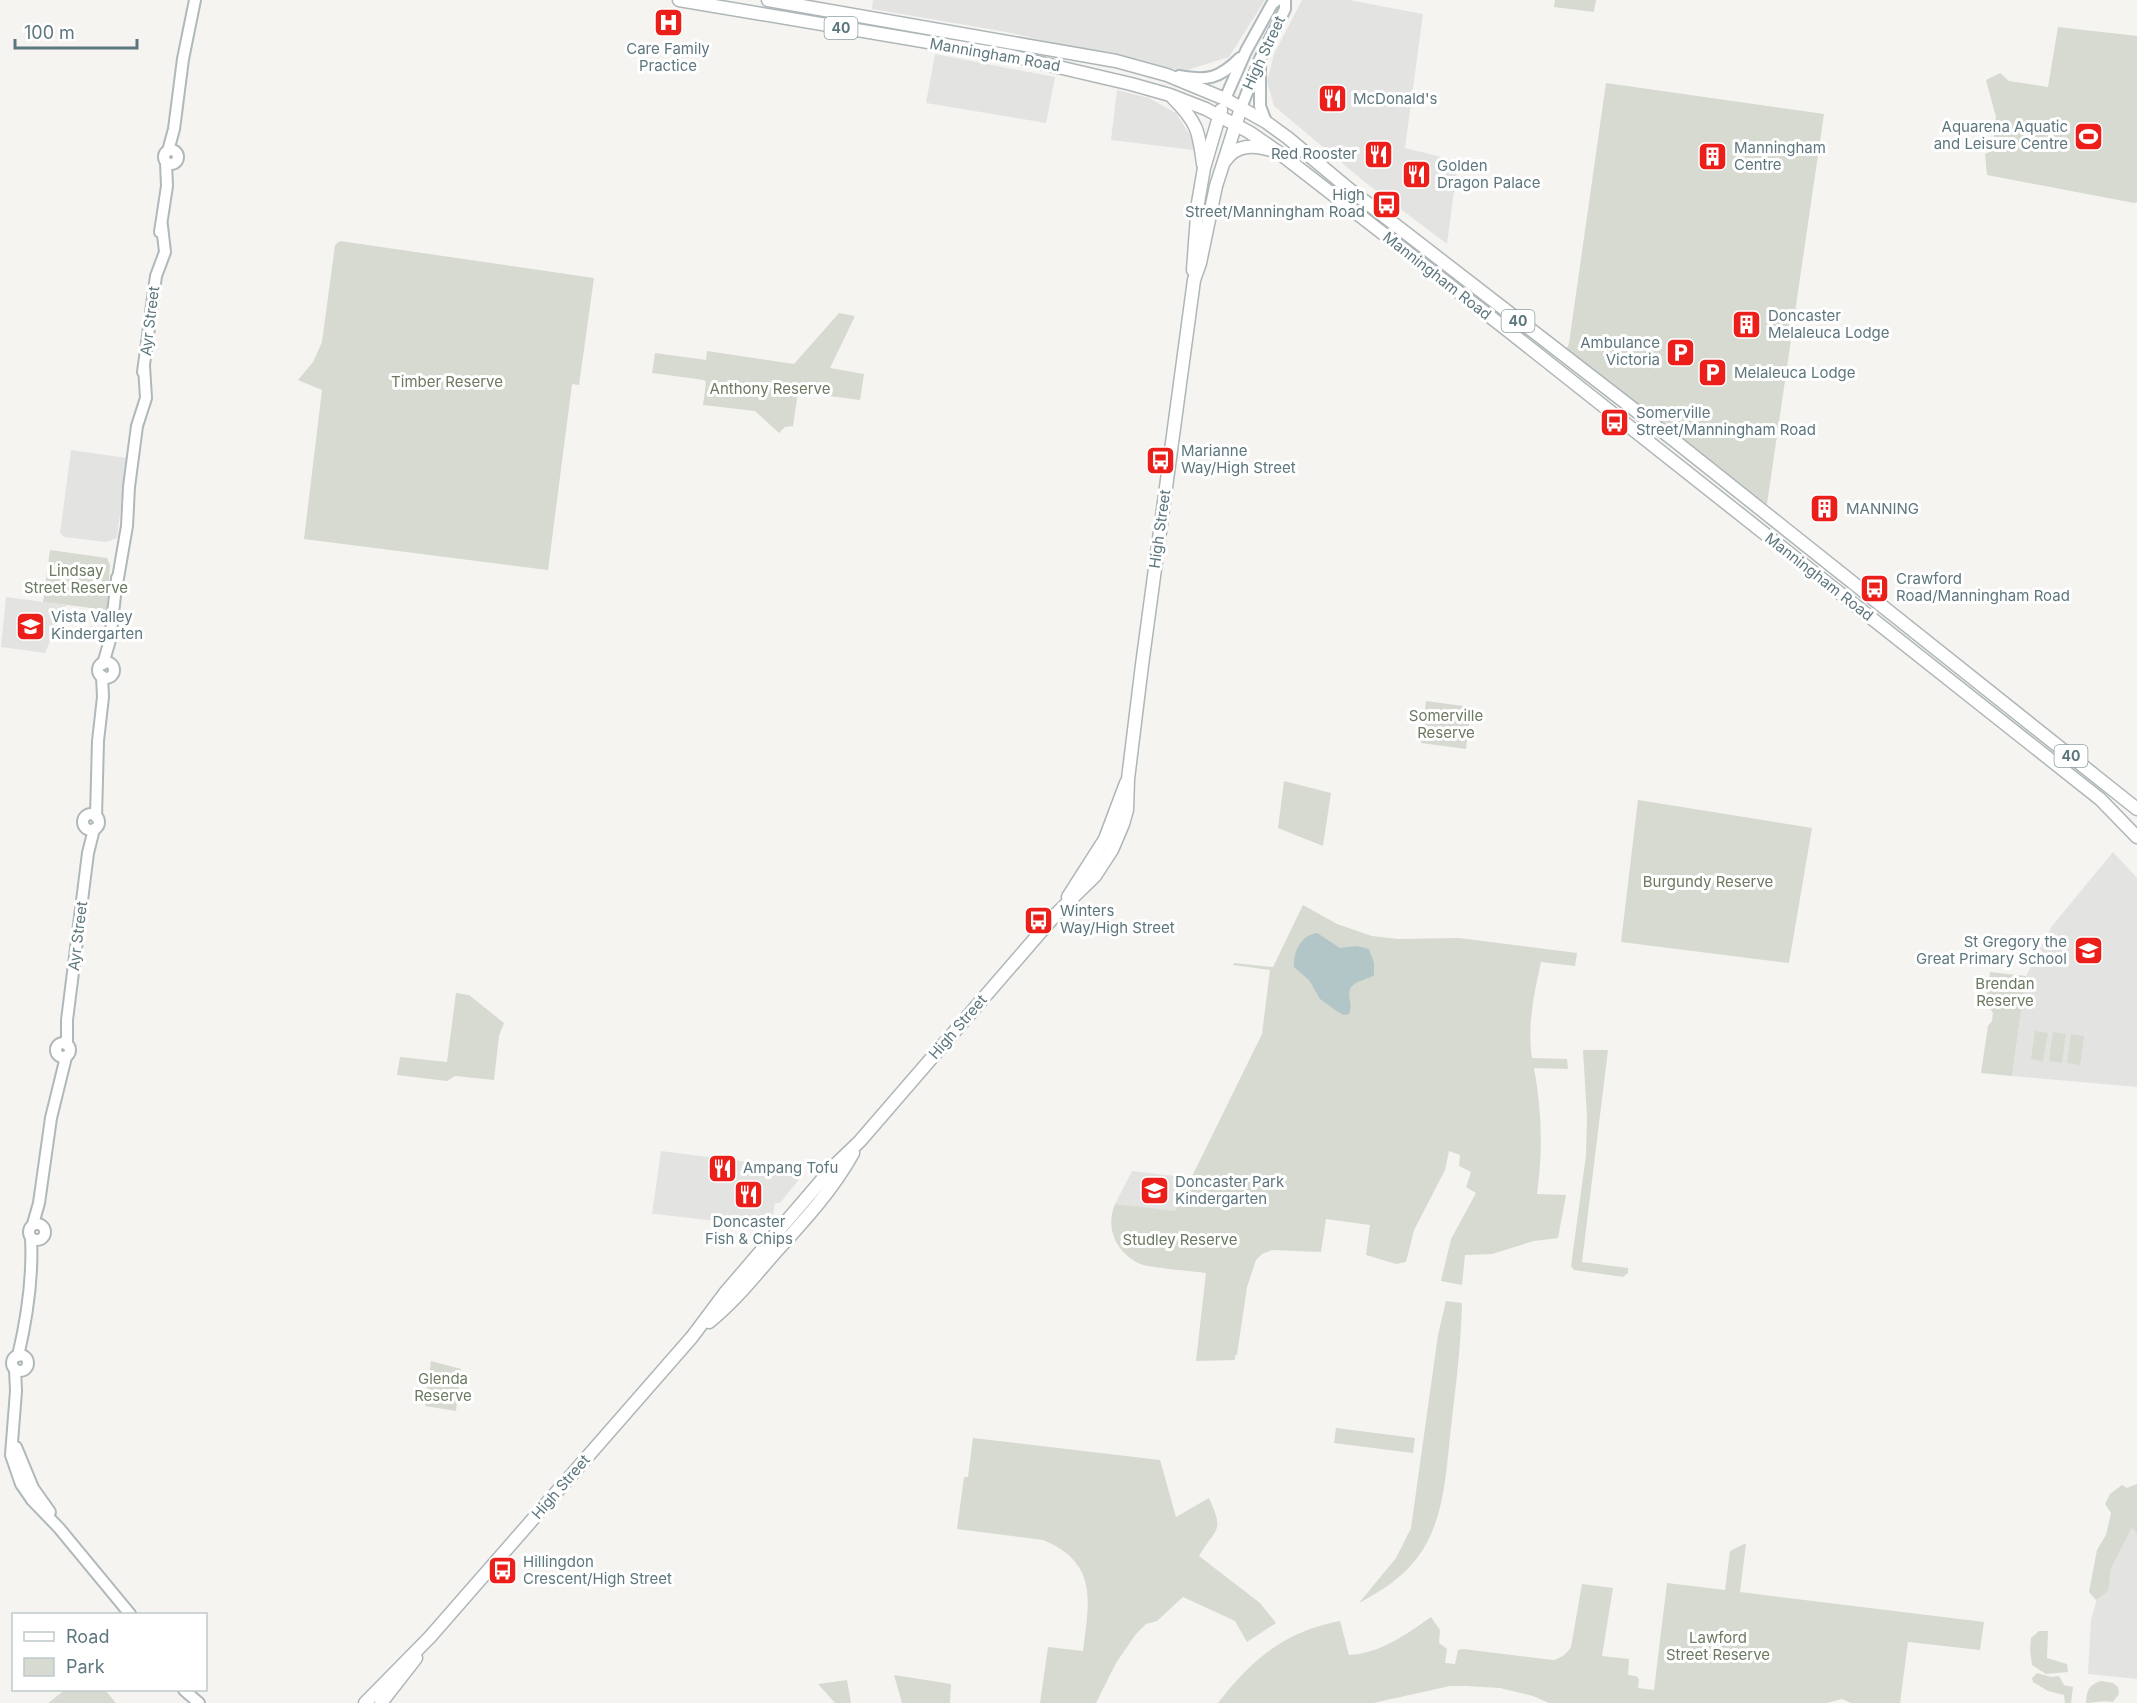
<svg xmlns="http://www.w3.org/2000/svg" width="2137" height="1703" viewBox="0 0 2137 1703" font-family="Inter,sans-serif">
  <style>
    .built { fill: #e3e4e2 }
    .green { fill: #d6dad0 }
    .water { fill: #b3c6c7 }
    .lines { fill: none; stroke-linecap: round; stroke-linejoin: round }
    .secondary-casing { stroke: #afb8bb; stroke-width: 14 }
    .primary-casing { stroke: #aeb6b8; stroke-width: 15 }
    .secondary { stroke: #fff; stroke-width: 10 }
    .primary { stroke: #fff; stroke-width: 12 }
    .labels { text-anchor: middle; stroke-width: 6; stroke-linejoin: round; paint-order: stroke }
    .shield { fill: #fff; stroke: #8ea0a5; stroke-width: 1.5 }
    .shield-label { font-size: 14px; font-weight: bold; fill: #5e777e }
    .poi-label { font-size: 15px; fill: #5e777e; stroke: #fff; text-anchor: start }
    .street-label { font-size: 15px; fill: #5e777e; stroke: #fff }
    .park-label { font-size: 15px; fill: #6c7a61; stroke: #fff }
  </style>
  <rect width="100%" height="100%" fill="#f5f4f1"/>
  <g class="built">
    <polygon points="873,0 1265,0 1229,57 1184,71 1001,31 872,9"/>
    <polygon points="1302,0 1349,0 1423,14 1405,148 1458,161 1447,244 1366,183 1274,106 1267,82 1274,54"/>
    <polygon points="935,54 1055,77 1046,123 926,103"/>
    <polygon points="1117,90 1149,98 1176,113 1193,140 1193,150 1111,140"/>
    <polygon points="71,450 127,458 117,538 106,542 64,537 60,533"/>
    <polygon points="6,597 66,605 45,653 1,647"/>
    <polygon points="2113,852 2137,878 2137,1087 2012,1076 2026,976 2052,926"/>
    <polygon points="661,1151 772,1165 773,1167 802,1176 780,1203 775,1203 772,1221 768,1227 655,1214 652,1214"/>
    <polygon points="1132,1171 1192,1178 1175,1212 1115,1204"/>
    <polygon points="2127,1499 2137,1501 2137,1679 2088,1674 2091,1619"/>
  </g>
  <g class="green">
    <polygon points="1555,0 1596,0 1594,12 1554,7"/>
    <polygon points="2058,27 2137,36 2137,202 2134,203 1987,175 1985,154 1992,151 1996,117 1986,80 2000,73 2009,81 2048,87"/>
    <polygon points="1606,83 1824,114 1767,504 1761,509 1564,356 1569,343"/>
    <polygon points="340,241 594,278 579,385 572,384 548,570 304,539 322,390 298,380 313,362 322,342 335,245"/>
    <polygon points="839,313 855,316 830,368 864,374 860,400 798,392 793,426 785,427 779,433 755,411 703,405 706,382 704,380 652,373 655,353 706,360 707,351 794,364"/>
    <polygon points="50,550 107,558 110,565 107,610 43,602"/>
    <polygon points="1426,701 1471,707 1466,749 1421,743"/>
    <polygon points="1284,781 1331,793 1323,846 1278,828"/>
    <polygon points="1638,800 1812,828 1789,963 1621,942"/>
    <path d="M1303,905L1337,924L1372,936L1398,939L1459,938L1577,953L1575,966L1541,962C1534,994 1527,1025 1532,1058L1567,1059L1568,1069L1534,1068C1542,1111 1543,1151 1537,1194L1566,1195L1558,1238L1534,1241L1492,1254L1465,1255L1462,1285L1441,1281L1451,1239L1476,1193L1466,1187L1471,1172L1459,1166L1460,1155L1449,1151L1445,1170L1414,1230L1406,1262L1396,1264L1366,1255L1370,1225L1326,1219L1321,1252L1272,1250L1262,1254L1256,1260L1247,1287L1237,1355H1235V1360L1196,1361L1206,1273C1193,1271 1147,1268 1138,1263C1116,1251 1105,1228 1115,1204L1175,1211L1262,1034L1270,970L1233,965L1234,963L1273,967Z"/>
    <polygon points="1990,972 2026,976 2012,1076 1981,1073 1988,1026 1992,1021 1993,1013 1986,1002"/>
    <polygon points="456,993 469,995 504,1023 499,1036 494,1080 455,1076 447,1081 397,1075 400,1057 447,1062"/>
    <polygon points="2035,1031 2048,1033 2043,1061 2031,1059"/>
    <polygon points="2053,1032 2066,1034 2062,1063 2049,1061"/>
    <polygon points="2071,1034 2084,1036 2080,1065 2067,1063"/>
    <polygon points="1583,1050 1608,1050 1582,1262 1628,1268 1628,1273 1623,1277 1574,1270 1571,1266 1586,1155 1587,1117"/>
    <path d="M1446,1301L1462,1303C1461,1345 1456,1385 1451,1427C1446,1471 1445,1522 1417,1558C1401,1579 1381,1591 1359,1603L1396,1558L1411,1528L1438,1335Z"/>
    <polygon points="431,1361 461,1369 456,1411 425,1406"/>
    <polygon points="1336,1428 1415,1438 1413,1453 1334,1443"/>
    <path d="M973,1438L1160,1460L1176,1517L1209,1498C1225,1533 1216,1527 1199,1556L1260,1603L1276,1623L1247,1642L1235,1621L1183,1597L1157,1621L1146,1624L1136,1634L1116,1663L1096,1703H1040L1048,1647L1083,1651C1089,1602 1099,1563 1043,1540L957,1529L964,1477H968Z"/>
    <polygon points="2137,1484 2137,1534 2132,1527 2111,1568 2108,1591 2096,1600 2089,1592 2097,1550 2106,1535 2111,1513 2105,1504 2110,1494 2122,1485 2127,1488"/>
    <path d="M1744,1544H1746L1740,1592L1984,1622L1980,1650L1908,1642L1900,1703H1851L1842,1699L1827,1703H1549L1533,1696L1500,1688L1466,1686H1450L1373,1703H1218C1251,1660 1285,1631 1340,1621L1349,1655C1379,1654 1407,1634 1431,1617L1440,1630L1439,1643L1447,1649L1445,1663L1455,1664L1458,1650L1463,1649L1553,1660C1562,1658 1566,1654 1571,1647L1582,1584L1613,1588L1602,1656L1629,1659L1628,1675L1636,1676L1639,1679L1638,1688L1654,1690L1667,1583L1725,1590L1730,1551Z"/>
    <polygon points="2039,1631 2048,1631 2047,1658 2067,1664 2068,1672 2046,1674 2032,1665 2030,1650 2031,1638"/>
    <polygon points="2037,1673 2051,1677 2059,1676 2064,1685 2073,1687 2071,1703 2065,1703 2064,1695 2048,1691 2033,1682 2032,1678"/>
    <polygon points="894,1675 951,1684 950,1703 902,1703"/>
    <polygon points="847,1680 851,1703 835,1703 818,1684"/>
    <path d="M2101,1681L2113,1683L2118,1687L2119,1694L2113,1702C2104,1700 2095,1703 2086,1703C2087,1691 2088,1685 2101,1681Z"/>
    <polygon points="65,1690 105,1690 116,1703 48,1703"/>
  </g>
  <path class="water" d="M1317,933L1340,948L1357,946L1369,949L1374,963V975C1367,980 1358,980 1352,986C1345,994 1354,1004 1349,1014L1344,1015L1338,1012L1320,999L1309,980L1294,967C1293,952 1301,935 1317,933Z"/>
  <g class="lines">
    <defs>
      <g id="secondary">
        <polyline points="1260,65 1260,106 1266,122"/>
        <path d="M1179,76C1207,81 1219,79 1240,58"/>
        <polyline points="1225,99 1246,51 1272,4 1277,0"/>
        <polyline points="1241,108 1260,59 1285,9 1285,0"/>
        <circle cx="171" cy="157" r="7"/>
        <polyline points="168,151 174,129 183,59 195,0"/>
        <polyline points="160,232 167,186 166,163"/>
        <polyline points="143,372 156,276 165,252 162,226"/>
        <polyline points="117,584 127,526 129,487 137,426 146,398 144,366"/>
        <circle cx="106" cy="670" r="8"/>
        <polyline points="103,664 110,640 117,578"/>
        <circle cx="91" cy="822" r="8"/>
        <polyline points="96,817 98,741 103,697 102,676"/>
        <circle cx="63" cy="1050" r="7"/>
        <polyline points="67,1045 67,1020 88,853 94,829"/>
        <circle cx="37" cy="1232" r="8"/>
        <polyline points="33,1224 39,1203 51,1118 66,1057"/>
        <circle cx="20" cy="1363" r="8"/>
        <path d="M18,1356C27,1318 33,1277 31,1238"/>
        <polyline points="15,1369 16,1391 11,1455 21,1484 32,1500 59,1528 130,1614"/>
        <polyline points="16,1447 33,1488 50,1512"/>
        <polyline points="184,1690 199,1703"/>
      </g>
      <g id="primary">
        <polyline points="679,0 1011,56 1131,84 1170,95 1206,109 1249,132 1278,152 1506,329 2100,799 2137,837"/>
        <polyline points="768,0 1116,61 1167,75 1225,99 1266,122 1288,138 1349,189 1675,441 2137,809"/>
        <path d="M1173,98C1197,122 1199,131 1203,164"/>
        <path d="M1225,161C1236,144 1253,145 1271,150"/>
        <polyline points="1193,270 1198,203 1204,168 1221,110"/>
        <polyline points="1068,897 1105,839 1126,783"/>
        <path d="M709,1322C733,1303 753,1278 773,1255C802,1223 832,1191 853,1153"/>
        <polyline points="365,1703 430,1637 692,1337 725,1293 833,1167 860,1141 1057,913 1095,876 1112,850 1123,824 1127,810 1128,779 1142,665 1194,280 1200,263 1216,186 1241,108"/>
        <polyline points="381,1703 416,1658"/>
      </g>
    </defs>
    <use href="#secondary" class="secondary-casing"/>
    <use href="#primary" class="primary-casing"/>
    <use href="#secondary" class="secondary"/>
    <use href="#primary" class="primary"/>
  </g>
  <defs>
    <symbol id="hospital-square" viewBox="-11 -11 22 22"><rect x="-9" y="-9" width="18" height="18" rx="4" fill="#ec1e1a" stroke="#fff"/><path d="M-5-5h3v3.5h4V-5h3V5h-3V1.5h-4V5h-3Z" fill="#fff"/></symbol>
    <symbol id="restaurant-square" viewBox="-11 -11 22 22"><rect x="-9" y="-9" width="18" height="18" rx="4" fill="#ec1e1a" stroke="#fff"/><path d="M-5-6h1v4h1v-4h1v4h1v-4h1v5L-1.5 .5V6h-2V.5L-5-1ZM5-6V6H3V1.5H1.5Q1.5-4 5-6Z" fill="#fff"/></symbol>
    <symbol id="stadium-square" viewBox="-11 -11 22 22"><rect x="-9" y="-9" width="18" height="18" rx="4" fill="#ec1e1a" stroke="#fff"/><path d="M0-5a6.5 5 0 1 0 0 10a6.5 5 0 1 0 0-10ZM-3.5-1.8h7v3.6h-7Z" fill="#fff"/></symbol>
    <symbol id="building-square" viewBox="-11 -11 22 22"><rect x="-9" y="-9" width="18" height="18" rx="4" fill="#ec1e1a" stroke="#fff"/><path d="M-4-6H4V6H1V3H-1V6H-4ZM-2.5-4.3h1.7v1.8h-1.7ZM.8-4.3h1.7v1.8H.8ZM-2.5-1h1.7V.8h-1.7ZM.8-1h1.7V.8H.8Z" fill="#fff"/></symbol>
    <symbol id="bus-square" viewBox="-11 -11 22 22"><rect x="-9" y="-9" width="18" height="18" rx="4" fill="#ec1e1a" stroke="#fff"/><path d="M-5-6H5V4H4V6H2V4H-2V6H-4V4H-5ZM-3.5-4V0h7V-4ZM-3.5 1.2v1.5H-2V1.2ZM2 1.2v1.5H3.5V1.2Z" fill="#fff"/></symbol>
    <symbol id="parking-square" viewBox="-11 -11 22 22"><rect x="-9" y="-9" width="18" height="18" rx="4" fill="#ec1e1a" stroke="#fff"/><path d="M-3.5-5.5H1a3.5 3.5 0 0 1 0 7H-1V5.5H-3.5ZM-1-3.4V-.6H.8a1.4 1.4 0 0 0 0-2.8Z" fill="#fff"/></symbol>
    <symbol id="school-square" viewBox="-11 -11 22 22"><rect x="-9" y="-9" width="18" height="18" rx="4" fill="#ec1e1a" stroke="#fff"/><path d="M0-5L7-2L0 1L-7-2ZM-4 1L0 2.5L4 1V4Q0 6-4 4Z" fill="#fff"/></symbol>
  </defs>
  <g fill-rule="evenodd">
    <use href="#hospital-square" x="652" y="6" width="33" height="33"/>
    <use href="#restaurant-square" x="1316" y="82" width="33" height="33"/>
    <use href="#stadium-square" x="2072" y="120" width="33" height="33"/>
    <use href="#restaurant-square" x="1362" y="138" width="33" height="33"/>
    <use href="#building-square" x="1696" y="140" width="33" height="33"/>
    <use href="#restaurant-square" x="1400" y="158" width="33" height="33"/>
    <use href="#bus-square" x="1370" y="188" width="33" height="33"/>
    <use href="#building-square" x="1730" y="308" width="33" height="33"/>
    <use href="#parking-square" x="1664" y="336" width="33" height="33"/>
    <use href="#parking-square" x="1696" y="356" width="33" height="33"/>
    <use href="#bus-square" x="1598" y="406" width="33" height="33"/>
    <use href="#bus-square" x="1144" y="444" width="33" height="33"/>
    <use href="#building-square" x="1808" y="492" width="33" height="33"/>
    <use href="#bus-square" x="1858" y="572" width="33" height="33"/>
    <use href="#school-square" x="14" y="610" width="33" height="33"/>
    <use href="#bus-square" x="1022" y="904" width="33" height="33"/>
    <use href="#school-square" x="2072" y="934" width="33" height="33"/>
    <use href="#restaurant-square" x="706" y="1152" width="33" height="33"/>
    <use href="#school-square" x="1138" y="1174" width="33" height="33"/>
    <use href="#restaurant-square" x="732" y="1178" width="33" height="33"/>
    <use href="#bus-square" x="486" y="1554" width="33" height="33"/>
  </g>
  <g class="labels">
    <g class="shield">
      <rect x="824.5" y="17" width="33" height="22" rx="4.5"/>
      <rect x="1501.5" y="310" width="33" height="22" rx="4.5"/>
      <rect x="2054.5" y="745" width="33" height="22" rx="4.5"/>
    </g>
    <g class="shield-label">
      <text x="841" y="33">40</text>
      <text x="1518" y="326">40</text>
      <text x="2071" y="761">40</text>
    </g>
    <g class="poi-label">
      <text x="668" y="54" text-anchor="middle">Care Family<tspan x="668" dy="17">Practice</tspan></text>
      <text x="1353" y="104">McDonald's</text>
      <text x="2068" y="132" text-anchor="end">Aquarena Aquatic<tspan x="2068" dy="17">and Leisure Centre</tspan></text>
      <text x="1734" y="153">Manningham<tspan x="1734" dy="17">Centre</tspan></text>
      <text x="1357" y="159" text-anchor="end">Red Rooster</text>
      <text x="1437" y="171">Golden<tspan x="1437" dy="17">Dragon Palace</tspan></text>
      <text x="1365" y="200" text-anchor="end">High<tspan x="1365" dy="17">Street/Manningham Road</tspan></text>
      <text x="1768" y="321">Doncaster<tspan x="1768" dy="17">Melaleuca Lodge</tspan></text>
      <text x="1660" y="348" text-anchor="end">Ambulance<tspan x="1660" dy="17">Victoria</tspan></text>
      <text x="1734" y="378">Melaleuca Lodge</text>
      <text x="1636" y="418">Somerville<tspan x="1636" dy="17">Street/Manningham Road</tspan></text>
      <text x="1181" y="456">Marianne<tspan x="1181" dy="17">Way/High Street</tspan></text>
      <text x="1846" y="514">MANNING</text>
      <text x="1896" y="584">Crawford<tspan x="1896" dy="17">Road/Manningham Road</tspan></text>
      <text x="51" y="622">Vista Valley<tspan x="51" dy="17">Kindergarten</tspan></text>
      <text x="1060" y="916">Winters<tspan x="1060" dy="17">Way/High Street</tspan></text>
      <text x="2067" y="947" text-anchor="end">St Gregory the<tspan x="2067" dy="17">Great Primary School</tspan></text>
      <text x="743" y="1173">Ampang Tofu</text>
      <text x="1175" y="1187">Doncaster Park<tspan x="1175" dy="17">Kindergarten</tspan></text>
      <text x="749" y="1227" text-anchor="middle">Doncaster<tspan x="749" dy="17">Fish &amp; Chips</tspan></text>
      <text x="523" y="1567">Hillingdon<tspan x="523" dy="17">Crescent/High Street</tspan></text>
    </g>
    <g class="street-label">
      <text transform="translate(1264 53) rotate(-65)" y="5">High Street</text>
      <text transform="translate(995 55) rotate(10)" y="5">Manningham Road</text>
      <text transform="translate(1437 276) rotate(38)" y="5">Manningham Road</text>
      <text transform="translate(150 321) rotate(-83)" y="5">Ayr Street</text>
      <text transform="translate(1160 529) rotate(-82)" y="5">High Street</text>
      <text transform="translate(1819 577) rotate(38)" y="5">Manningham Road</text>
      <text transform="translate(78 936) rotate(-83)" y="5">Ayr Street</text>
      <text transform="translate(958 1027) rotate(-49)" y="5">High Street</text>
      <text transform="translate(561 1487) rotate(-49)" y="5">High Street</text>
    </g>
    <g class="park-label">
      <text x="447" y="387">Timber Reserve</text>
      <text x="770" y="394">Anthony Reserve</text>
      <text x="76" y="576">Lindsay<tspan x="76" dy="17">Street Reserve</tspan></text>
      <text x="1446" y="721">Somerville<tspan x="1446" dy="17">Reserve</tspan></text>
      <text x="1708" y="887">Burgundy Reserve</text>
      <text x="2005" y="989">Brendan<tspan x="2005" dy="17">Reserve</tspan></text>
      <text x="1180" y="1245">Studley Reserve</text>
      <text x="443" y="1384">Glenda<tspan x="443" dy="17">Reserve</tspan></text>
      <text x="1718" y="1643">Lawford<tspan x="1718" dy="17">Street Reserve</tspan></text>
    </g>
  </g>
  <rect x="12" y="1613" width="195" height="78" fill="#ffffff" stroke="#bfc9cb" stroke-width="1.5"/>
  <rect x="24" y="1632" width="30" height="9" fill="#ffffff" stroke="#bfc9cb" stroke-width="1.5"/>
  <text x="66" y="1643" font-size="18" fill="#5e777e">Road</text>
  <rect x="24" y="1658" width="30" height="18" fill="#d6dad0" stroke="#bfc9cb" stroke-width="1.5"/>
  <text x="66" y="1673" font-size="18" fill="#5e777e">Park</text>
  <path d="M15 39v9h122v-9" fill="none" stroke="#5e777e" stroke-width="3"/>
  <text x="24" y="39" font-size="18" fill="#5e777e" stroke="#ffffff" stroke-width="4.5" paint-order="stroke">100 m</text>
</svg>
